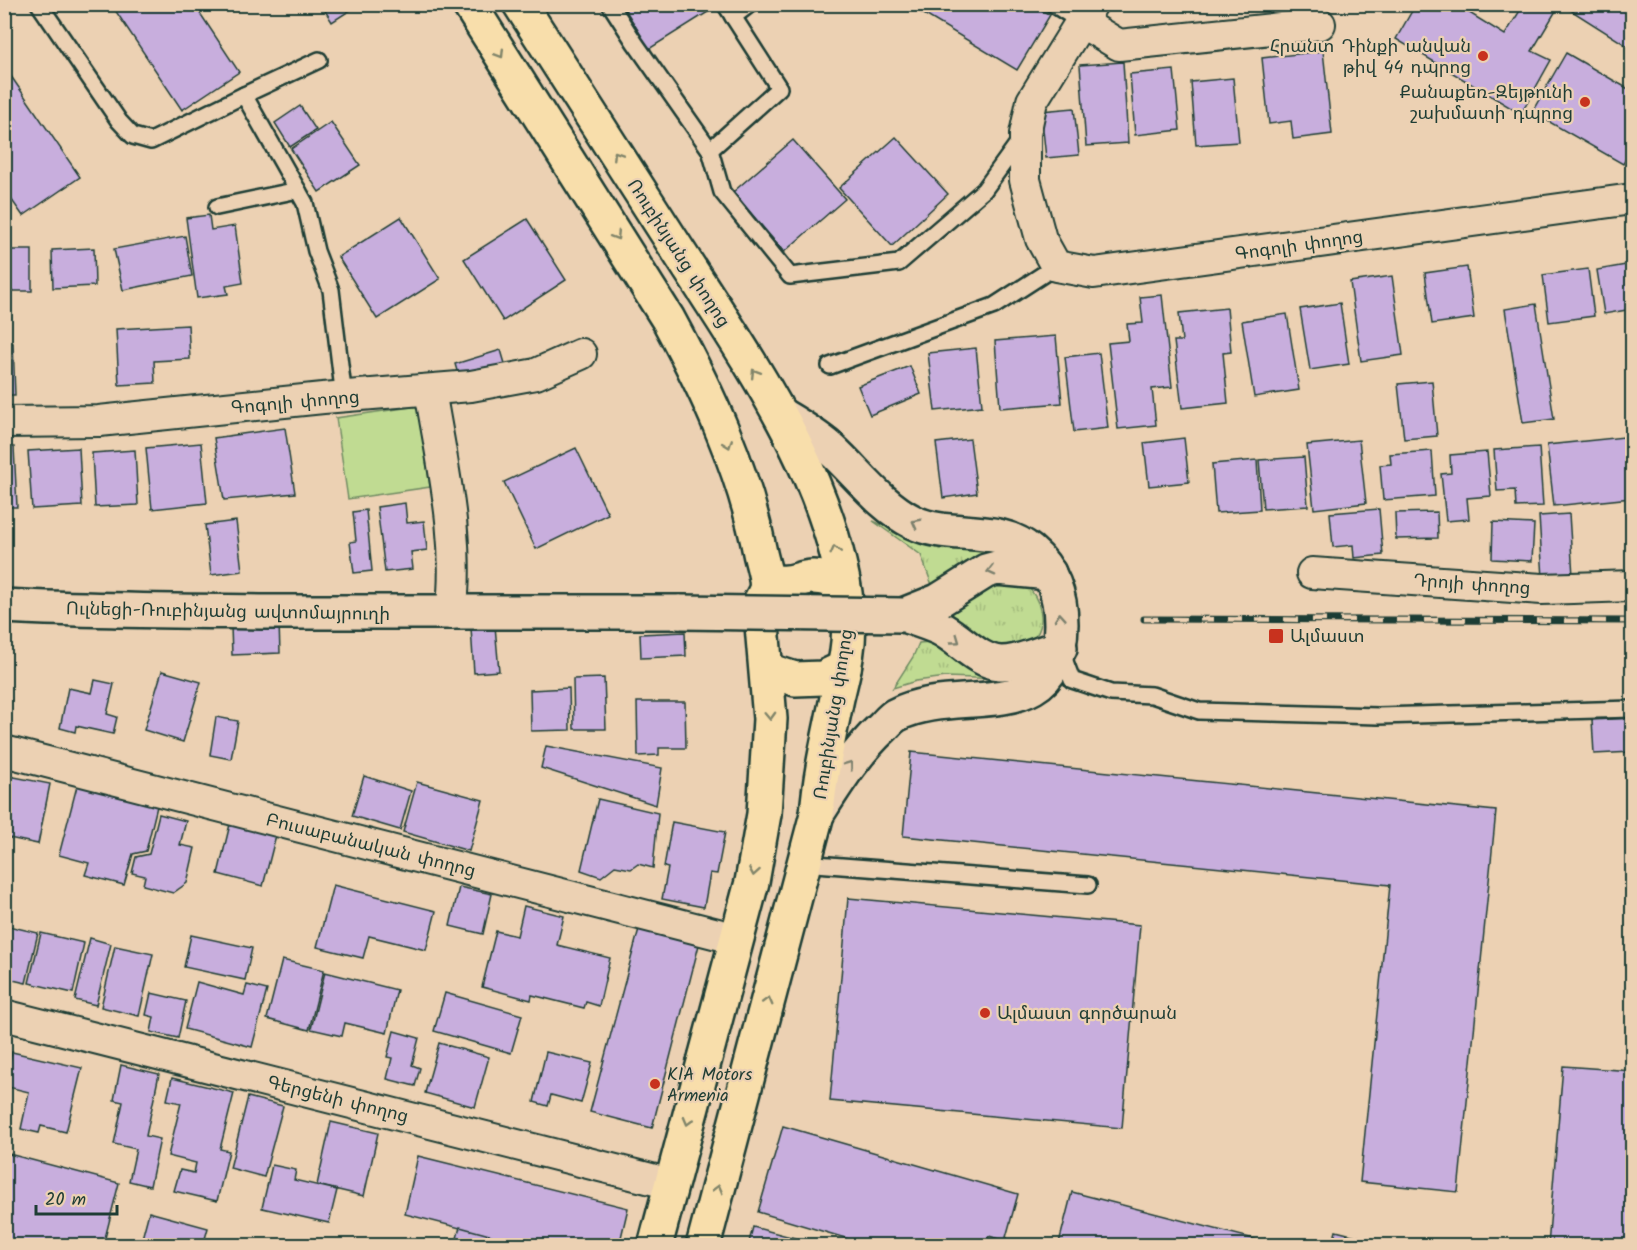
<svg xmlns="http://www.w3.org/2000/svg" width="1637" height="1250" viewBox="0 0 1637 1250" font-family="Kalam,'Noto Sans Armenian',sans-serif">
  <style>
    .grass { fill: url(#grass-tufts); stroke: #708c63; stroke-width: 1.5 }
    .green { fill: #c0db92; stroke: #708c63; stroke-width: 1.5 }
    .building { fill: #c8aedd; stroke: #1f3d34; stroke-width: 1.5 }
    .lines { fill: none; stroke-linecap: round; stroke-linejoin: round }
    .lane-casing { stroke: #1f3d34; stroke-width: 20 }
    .street-casing { stroke: #1f3d34; stroke-width: 34 }
    .secondary-casing { stroke: #1f3d34; stroke-width: 38 }
    .primary-casing { stroke: #1f3d34; stroke-width: 38 }
    .lane { stroke: #ecd1b3; stroke-width: 15 }
    .street { stroke: #ecd1b3; stroke-width: 30 }
    .secondary { stroke: #ecd1b3; stroke-width: 33 }
    .primary { stroke: #f8deab; stroke-width: 33 }
    .rail-casing { stroke: #1f3d34; stroke-width: 7 }
    .rail { stroke: #ecd1b3; stroke-width: 4.5; stroke-dasharray: 14; stroke-linecap: butt }
    .secondary-bridge-casing { stroke: #1f3d34; stroke-width: 38; stroke-linecap: butt }
    .secondary-bridge { stroke: #ecd1b3; stroke-width: 33 }
    .oneway { stroke: #81856a }
    .oneway2 { stroke: #7b806d }
    .poi-dot { fill: #c8321e; stroke: #ecd1b3; stroke-width: 2 }
    .labels { text-anchor: middle; stroke-width: 4.5; stroke-linejoin: round; paint-order: stroke }
    .poi-label { font-size: 18px; fill: #1f3d34; stroke: #ecd1b3; text-anchor: start }
    .street-label { font-size: 18px; fill: #1f3d34; stroke: #ecd1b3 }
  </style>
  <defs>
    <pattern id="grass-tufts" width="24" height="20" patternUnits="userSpaceOnUse" patternTransform="scale(1.5)"><rect width="24" height="20" fill="#c0db92"/><path d="M3 7l-1-3M5 7V3M7 7l1-3M15 17l-1-3M17 17v-4M19 17l1-3" fill="none" stroke="#a5bd7e"/></pattern>
  </defs>
  <rect width="100%" height="100%" fill="#ecd1b3"/>
  <filter id="ink" filterUnits="userSpaceOnUse"><feTurbulence type="fractalNoise" baseFrequency=".0167" numOctaves="2"/><feDisplacementMap in="SourceGraphic" scale="12" xChannelSelector="R" yChannelSelector="G"/><feConvolveMatrix kernelMatrix="1 2 1 2 8 2 1 2 1" color-interpolation-filters="sRGB"/></filter>
  <g filter="url(#ink)">
    <g class="grass">
      <polygon points="873,521 916,539 1004,548 932,592 932,585 921,555"/>
      <path d="M981,583H1024C1040,597 1050,626 1030,642C1023,647 1012,650 1004,653L938,615Z"/>
      <polygon points="930,638 1003,679 946,677 916,681 893,688 913,657 919,643 930,642"/>
    </g>
    <polygon class="green" points="418,406 430,487 348,499 336,418"/>
    <g class="building">
      <polygon points="111,4 194,4 239,72 182,110"/>
      <polygon points="321,4 360,4 332,22"/>
      <polygon points="622,4 703,4 708,12 649,49"/>
      <polygon points="907,4 1032,4 1050,15 1017,70"/>
      <polygon points="1416,4 1455,4 1505,35 1524,4 1560,4 1532,51 1551,60 1521,114 1396,39"/>
      <polygon points="1561,4 1632,4 1632,49"/>
      <polygon points="1323,51 1332,134 1293,139 1291,121 1269,124 1262,58"/>
      <polygon points="1566,53 1632,91 1632,147 1623,164 1532,112"/>
      <polygon points="1123,62 1128,143 1086,146 1080,65"/>
      <polygon points="4,66 80,177 23,216 4,189"/>
      <polygon points="1174,70 1180,130 1135,135 1130,74"/>
      <polygon points="1233,78 1239,142 1196,145 1191,82"/>
      <polygon points="300,106 316,130 290,147 275,123"/>
      <polygon points="1074,108 1079,155 1046,158 1041,111"/>
      <polygon points="331,122 360,165 319,192 291,149"/>
      <polygon points="896,137 948,194 892,246 839,188"/>
      <polygon points="793,140 845,199 784,252 733,192"/>
      <polygon points="209,215 211,230 235,226 243,283 226,286 228,294 197,298 186,218"/>
      <polygon points="401,217 440,279 377,319 338,257"/>
      <polygon points="527,219 566,280 503,321 464,259"/>
      <polygon points="185,236 192,276 123,290 114,249"/>
      <polygon points="94,248 95,286 53,288 52,250"/>
      <rect x="4" y="250" width="28" height="41"/>
      <polygon points="1632,264 1632,309 1604,314 1597,270"/>
      <polygon points="1467,267 1474,318 1432,324 1425,273"/>
      <polygon points="1588,269 1594,316 1549,322 1543,275"/>
      <polygon points="1392,276 1403,355 1361,361 1350,282"/>
      <polygon points="1162,295 1172,387 1152,389 1156,425 1118,429 1108,343 1129,341 1127,324 1143,323 1140,297"/>
      <polygon points="1340,303 1349,364 1310,370 1300,309"/>
      <polygon points="1536,304 1554,419 1523,423 1505,309"/>
      <polygon points="1227,308 1231,352 1223,353 1228,403 1182,408 1174,341 1182,341 1179,313"/>
      <polygon points="1287,314 1299,390 1254,397 1242,321"/>
      <polygon points="188,325 190,359 154,361 155,383 119,385 116,329"/>
      <polygon points="1056,336 1062,403 1000,408 995,341"/>
      <polygon points="4,343 13,343 15,395 4,395"/>
      <polygon points="976,348 982,406 935,411 928,353"/>
      <polygon points="501,350 506,367 460,381 455,364"/>
      <polygon points="1099,353 1108,428 1074,432 1065,357"/>
      <polygon points="910,366 921,394 870,415 858,386"/>
      <polygon points="1432,381 1437,436 1404,439 1398,384"/>
      <polygon points="285,428 295,493 224,500 214,438"/>
      <polygon points="1624,437 1631,498 1554,506 1547,445"/>
      <polygon points="1184,438 1189,482 1149,486 1144,443"/>
      <polygon points="970,439 977,493 943,498 936,443"/>
      <polygon points="1359,440 1366,503 1314,509 1307,445"/>
      <polygon points="201,443 207,503 152,509 146,448"/>
      <polygon points="4,447 14,447 17,507 4,507"/>
      <polygon points="1539,447 1543,506 1516,507 1515,490 1497,491 1494,450"/>
      <polygon points="79,448 82,506 32,509 28,451"/>
      <polygon points="576,448 608,514 536,549 504,482"/>
      <polygon points="135,450 138,505 95,507 92,453"/>
      <polygon points="1432,451 1435,496 1383,500 1380,465 1391,464 1390,454"/>
      <polygon points="1487,452 1491,496 1467,498 1469,519 1446,521 1441,474 1451,473 1450,455"/>
      <polygon points="1304,457 1308,506 1263,509 1259,460"/>
      <polygon points="1257,460 1260,510 1216,513 1212,464"/>
      <polygon points="405,503 407,523 424,521 427,550 411,552 413,569 385,572 377,507"/>
      <polygon points="1379,509 1383,555 1354,558 1353,545 1333,547 1330,513"/>
      <polygon points="366,510 372,571 354,573 350,542 356,541 353,512"/>
      <polygon points="1437,512 1438,538 1396,539 1395,513"/>
      <polygon points="1569,514 1573,576 1543,578 1539,516"/>
      <polygon points="236,521 242,571 211,575 205,525"/>
      <polygon points="1493,522 1534,524 1532,561 1492,559"/>
      <polygon points="279,623 280,653 232,655 231,626"/>
      <polygon points="495,626 499,671 474,673 471,628"/>
      <polygon points="685,632 686,656 641,658 640,634"/>
      <polygon points="162,671 201,682 183,742 144,730"/>
      <polygon points="604,678 606,729 574,729 573,679"/>
      <polygon points="95,680 114,684 107,714 117,717 113,734 76,726 75,732 60,728 68,688 92,693"/>
      <polygon points="569,688 570,730 531,731 530,690"/>
      <polygon points="637,702 685,702 686,748 659,748 659,755 638,756"/>
      <polygon points="216,717 238,721 231,759 210,755"/>
      <polygon points="1632,718 1632,752 1594,754 1592,720"/>
      <polygon points="546,746 662,768 656,805 541,768"/>
      <polygon points="911,752 1496,811 1458,1192 1360,1182 1390,885 903,836"/>
      <polygon points="4,775 50,784 38,844 4,837"/>
      <polygon points="364,776 411,791 400,830 352,816"/>
      <polygon points="78,782 160,794 146,851 133,854 124,885 85,875 89,863 59,855"/>
      <polygon points="417,782 483,800 469,851 403,832"/>
      <polygon points="598,799 658,813 653,868 638,864 631,869 615,866 601,877 581,870"/>
      <polygon points="159,814 186,821 180,845 195,848 187,883 173,893 143,885 145,876 132,873 136,857 149,854"/>
      <polygon points="231,820 277,831 263,886 218,874"/>
      <polygon points="672,822 725,832 717,874 710,873 704,907 662,899 668,868 664,867"/>
      <polygon points="333,885 436,911 426,950 369,936 363,958 317,947"/>
      <polygon points="459,887 492,894 483,934 450,926"/>
      <polygon points="848,898 1140,925 1122,1128 830,1101"/>
      <polygon points="524,906 564,916 557,945 610,958 599,1006 586,1002 584,1008 532,995 531,1000 482,987 496,931 517,936"/>
      <polygon points="4,925 38,933 26,983 4,978"/>
      <polygon points="640,925 700,941 652,1128 590,1112"/>
      <polygon points="41,933 84,943 73,993 29,983"/>
      <polygon points="191,935 252,948 245,980 184,967"/>
      <polygon points="90,938 111,944 96,1005 75,1000"/>
      <polygon points="115,946 153,954 139,1016 101,1007"/>
      <polygon points="282,960 324,970 309,1030 267,1019"/>
      <polygon points="325,972 397,990 387,1033 345,1023 342,1036 311,1029"/>
      <polygon points="197,982 244,995 247,985 267,990 252,1047 185,1029"/>
      <polygon points="151,993 186,1001 178,1038 151,1032 154,1017 146,1015"/>
      <polygon points="445,993 522,1015 511,1053 434,1031"/>
      <polygon points="394,1031 419,1038 412,1065 420,1068 415,1086 387,1079 392,1058 387,1057"/>
      <polygon points="439,1043 489,1057 475,1107 425,1093"/>
      <polygon points="12,1052 82,1068 66,1132 41,1126 39,1133 21,1129 29,1092 4,1086"/>
      <polygon points="546,1052 592,1063 581,1103 551,1095 548,1106 534,1102"/>
      <polygon points="121,1065 159,1074 146,1136 160,1139 150,1186 129,1181 136,1149 114,1144 123,1102 114,1100"/>
      <polygon points="1563,1066 1632,1071 1632,1244 1599,1242 1599,1246 1548,1246"/>
      <polygon points="172,1078 234,1093 220,1149 229,1151 217,1201 174,1191 180,1170 194,1173 196,1163 168,1156 181,1103 167,1100"/>
      <polygon points="248,1097 283,1106 264,1177 230,1168"/>
      <polygon points="331,1122 378,1133 364,1196 317,1185"/>
      <polygon points="783,1126 1018,1194 1005,1241 989,1236 986,1246 872,1246 758,1212"/>
      <polygon points="9,1154 119,1183 103,1246 25,1246 4,1240 4,1170"/>
      <polygon points="418,1156 628,1208 619,1246 531,1246 405,1214"/>
      <polygon points="272,1165 296,1170 294,1180 337,1190 329,1223 262,1208"/>
      <polygon points="1072,1192 1258,1240 1257,1246 1069,1246 1059,1243"/>
      <polygon points="149,1212 208,1228 203,1246 140,1246"/>
      <polygon points="460,1227 497,1237 494,1246 455,1246"/>
      <polygon points="753,1227 825,1246 748,1246"/>
      <polygon points="1336,1231 1396,1246 1332,1246"/>
    </g>
    <g class="lines">
      <defs>
        <g id="lane">
          <polyline points="39,4 119,121 133,136 151,141 244,95 319,60"/>
          <polyline points="610,4 635,43 710,150 722,192 790,276 899,263 984,190 1021,139"/>
          <polyline points="1053,4 1081,22"/>
          <polyline points="733,17 750,4"/>
          <polyline points="244,95 305,203 316,251 331,290 344,398"/>
          <polyline points="710,150 779,88 725,4"/>
          <polyline points="217,207 298,190"/>
          <polyline points="830,366 994,306 1056,266"/>
          <polyline points="1061,651 1072,680 1111,693 1152,695 1199,711 1378,716 1632,709"/>
          <polyline points="803,863 1088,885"/>
        </g>
        <g id="street">
          <polyline points="1092,4 1032,101 1025,134 1025,180 1041,239 1056,266 1094,273 1632,199"/>
          <polyline points="1081,22 1119,45 1320,24"/>
          <path d="M430,390C442,464 461,539 451,614"/>
          <polyline points="4,422 99,421 323,398 471,386 536,374 581,354"/>
          <polyline points="1312,573 1542,589 1632,586"/>
          <polyline points="4,751 737,939"/>
          <polyline points="4,1015 671,1184"/>
        </g>
        <g id="secondary">
          <path d="M780,414C797,425 817,436 832,450C858,474 881,506 913,522C950,540 997,523 1030,551C1052,569 1061,596 1061,624C1060,731 959,682 896,715C891,718 887,723 883,727C856,752 837,783 817,814"/>
          <path d="M4,606C94,611 183,611 272,612C409,613 545,613 681,612"/>
          <path d="M903,615C915,619 928,623 939,628C960,638 976,661 1000,663C1020,664 1040,652 1060,648"/>
          <polyline points="903,615 938,601 986,571 997,568 1049,573"/>
        </g>
        <g id="primary">
          <path d="M469,4L668,319C708,393 744,470 760,553C762,563 768,579 766,589C765,593 762,598 760,602L770,719L764,814L752,882L655,1246"/>
          <path d="M520,4C573,87 626,170 679,252C749,361 837,484 848,618C851,644 843,673 837,698C829,737 820,774 817,814L703,1246"/>
          <path d="M767,588L773,593L779,582C795,584 799,577 813,577C823,577 833,581 843,582"/>
          <polyline points="767,670 795,679 823,678 844,668"/>
        </g>
      </defs>
      <use href="#lane" class="lane-casing"/>
      <use href="#street" class="street-casing"/>
      <use href="#secondary" class="secondary-casing"/>
      <use href="#primary" class="primary-casing"/>
      <use href="#lane" class="lane"/>
      <use href="#street" class="street"/>
      <use href="#secondary" class="secondary"/>
      <use href="#primary" class="primary"/>
      <defs>
        <polyline id="rail" points="1144,619 1632,621"/>
      </defs>
      <use href="#rail" class="rail-casing"/>
      <use href="#rail" class="rail"/>
      <defs>
        <polyline id="secondary-bridge" points="681,612 903,615"/>
      </defs>
      <use href="#secondary-bridge" class="secondary-bridge-casing"/>
      <use href="#secondary-bridge" class="secondary-bridge"/>
    </g>
    <defs><path id="oneway-chevron" d="M-2-3.5L2.5 0L-2 3.5" fill="none" stroke-width="1.6" stroke-linecap="round" stroke-linejoin="round" transform="scale(1.5)"/></defs>
    <g class="oneway">
      <use href="#oneway-chevron" transform="translate(500 54) rotate(58)"/>
      <use href="#oneway-chevron" transform="translate(617 155) rotate(-123)"/>
      <use href="#oneway-chevron" transform="translate(616 236) rotate(58)"/>
      <use href="#oneway-chevron" transform="translate(755 373) rotate(-122)"/>
      <use href="#oneway-chevron" transform="translate(728 444) rotate(69)"/>
      <use href="#oneway-chevron" transform="translate(835 550) rotate(-104)"/>
      <use href="#oneway-chevron" transform="translate(770 716) rotate(88)"/>
      <use href="#oneway-chevron" transform="translate(754 872) rotate(100)"/>
      <use href="#oneway-chevron" transform="translate(768 1001) rotate(-75)"/>
      <use href="#oneway-chevron" transform="translate(688 1121) rotate(105)"/>
      <use href="#oneway-chevron" transform="translate(718 1189) rotate(-75)"/>
    </g>
    <g class="oneway2">
      <use href="#oneway-chevron" transform="translate(916 523) rotate(-152)"/>
      <use href="#oneway-chevron" transform="translate(991 571) rotate(166)"/>
      <use href="#oneway-chevron" transform="translate(1060 617) rotate(-94)"/>
      <use href="#oneway-chevron" transform="translate(956 640) rotate(36)"/>
      <use href="#oneway-chevron" transform="translate(849 765) rotate(-54)"/>
    </g>
  </g>
  <g class="poi-dot">
    <circle cx="1483" cy="56" r="6"/>
    <circle cx="1585" cy="102" r="6"/>
    <rect x="1268" y="628" width="16" height="16" rx="3"/>
    <circle cx="985" cy="1013" r="6"/>
    <circle cx="655" cy="1084" r="6"/>
  </g>
  <g class="labels">
    <g class="poi-label">
      <text x="1471" y="52" text-anchor="end">Հրանտ Դինքի անվան<tspan x="1471" dy="21">թիվ 44 դպրոց</tspan></text>
      <text x="1573" y="98" text-anchor="end">Քանաքեռ-Զեյթունի<tspan x="1573" dy="21">շախմատի դպրոց</tspan></text>
      <text x="1290" y="642">Ալմաստ</text>
      <text x="997" y="1019">Ալմաստ գործարան</text>
      <text x="667" y="1080">KIA Motors<tspan x="667" dy="21">Armenia</tspan></text>
    </g>
    <g class="street-label">
      <text transform="translate(1299 245) rotate(-8)" y="6">Գոգոլի փողոց</text>
      <text transform="translate(679 253) rotate(57)" y="6">Ռուբինյանց փողոց</text>
      <text transform="translate(295 402) rotate(-5)" y="6">Գոգոլի փողոց</text>
      <text transform="translate(1472 584) rotate(4)" y="6">Դրոյի փողոց</text>
      <text transform="translate(228 611) rotate(1)" y="6">Ուլնեցի-Ռուբինյանց ավտոմայրուղի</text>
      <text transform="translate(833 714) rotate(-81)" y="6">Ռուբինյանց փողոց</text>
      <text transform="translate(371 845) rotate(14)" y="6">Բուսաբանական փողոց</text>
      <text transform="translate(338 1099) rotate(14)" y="6">Գերցենի փողոց</text>
    </g>
  </g>
  <rect width="1637" height="1250" fill="none" stroke="#ecd1b3" stroke-width="24"/>
  <rect x="12" y="12" width="1613" height="1226" fill="none" stroke="#1f3d34" stroke-width="2" filter="url(#ink)"/>
  <path d="M36 1205v9h81v-9" fill="none" stroke="#1f3d34" stroke-width="3"/>
  <text x="45" y="1205" font-size="18" fill="#1f3d34" stroke="#ecd1b3" stroke-width="4.5" paint-order="stroke">20 m</text>
</svg>
